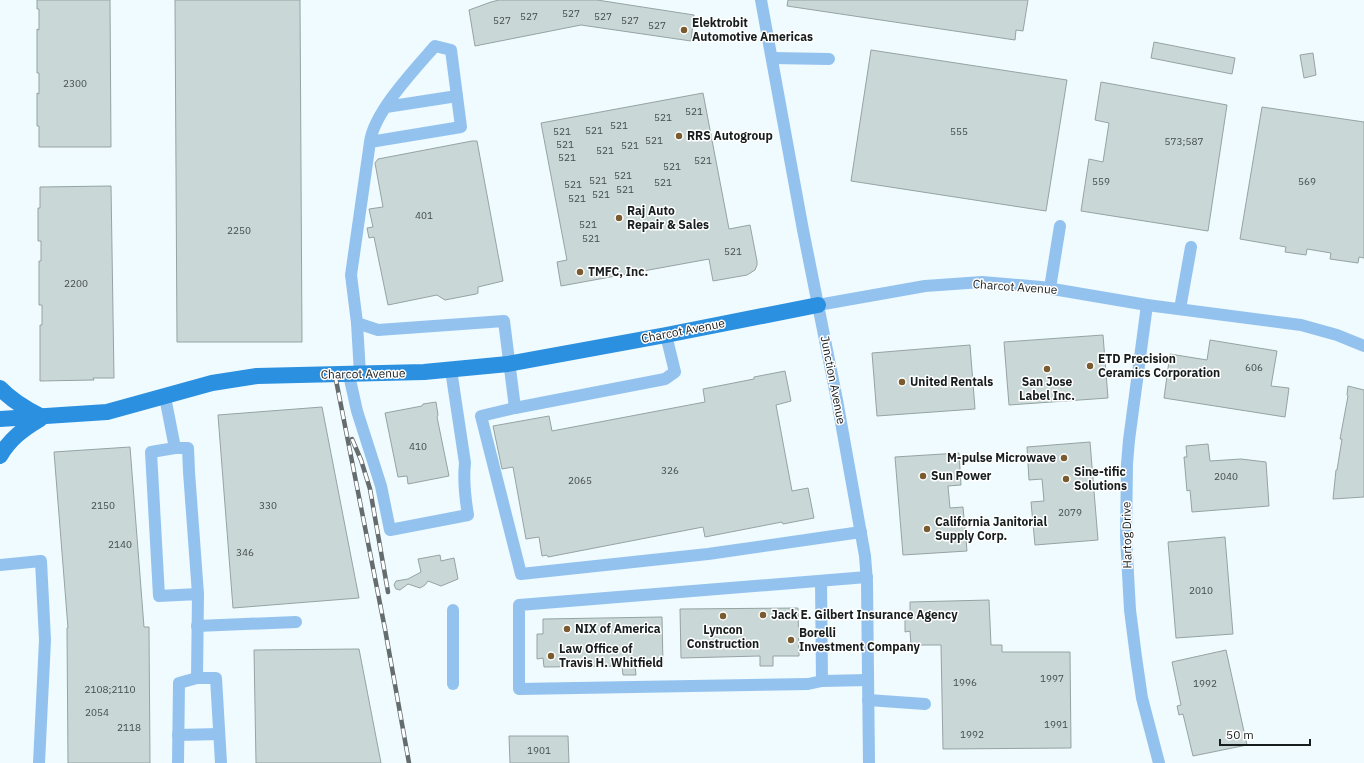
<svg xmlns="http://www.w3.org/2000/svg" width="1364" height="763" viewBox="0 0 1364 763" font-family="'IBM Plex Sans',sans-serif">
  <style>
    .building { fill: #c9d8d7; stroke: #95a4a2 }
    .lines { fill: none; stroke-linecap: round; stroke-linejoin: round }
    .minor { stroke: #94c2ee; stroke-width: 12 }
    .major { stroke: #2c90e0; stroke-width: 16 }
    .rail-casing { stroke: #656c6e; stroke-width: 4.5 }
    .rail { stroke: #fff; stroke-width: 3; stroke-dasharray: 9; stroke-linecap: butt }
    .poi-dot { fill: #795b2f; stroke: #fff; stroke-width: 1.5 }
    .labels { text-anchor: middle; stroke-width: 3; stroke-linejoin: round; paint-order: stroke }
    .number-label { font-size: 10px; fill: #444c4c }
    .poi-label { font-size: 12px; font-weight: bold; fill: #181d1e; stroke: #fff; text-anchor: start }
    .street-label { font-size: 12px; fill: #181d1e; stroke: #fff }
  </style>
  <rect width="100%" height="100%" fill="#effbfe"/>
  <g class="building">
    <polygon points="37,0 110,0 111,147 39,147 39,126 37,126 37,93 39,94 39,73 37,73 37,29 39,30 39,9 37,9"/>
    <polygon points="175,0 300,0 302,342 177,342"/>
    <polygon points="499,0 597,0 694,15 691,41 581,25 475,46 469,10 491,2"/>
    <polygon points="788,0 1028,0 1023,31 1016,30 1015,40 787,6"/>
    <polygon points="1154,42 1235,58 1232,74 1151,58"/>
    <polygon points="871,50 1067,80 1046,211 851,181"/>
    <polygon points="1313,53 1316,75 1304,78 1300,55"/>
    <polygon points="1101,82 1227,105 1208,231 1081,211 1089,159 1103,162 1109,123 1095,120"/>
    <polygon points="703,93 729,229 750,225 757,261 757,265 755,270 747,275 713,281 709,259 561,286 557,262 567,260 541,123"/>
    <polygon points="1262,107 1364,122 1364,258 1359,257 1358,263 1330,259 1331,253 1307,249 1306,255 1285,252 1286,247 1240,239"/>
    <polygon points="472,141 477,141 503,281 478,287 478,293 476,294 445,300 437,295 388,305 374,237 369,238 367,228 373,227 369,209 383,207 375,163 378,159"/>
    <polygon points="111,186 114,378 93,378 94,380 40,381 40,325 42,325 42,305 39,305 39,261 41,261 41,241 38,241 38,208 40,208 40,187"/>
    <polygon points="1103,335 1108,398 1009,405 1004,342"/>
    <polygon points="1210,340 1277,351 1271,386 1289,388 1285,417 1164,398 1170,354 1207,360"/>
    <polygon points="970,345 975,409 877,416 872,353"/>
    <polygon points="785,371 791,401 776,405 792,491 808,488 814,518 783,524 782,522 705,537 703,527 548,557 547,555 542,556 539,537 526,539 513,467 502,469 493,426 549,416 552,431 705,402 703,389 754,379 754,377"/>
    <polygon points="1348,386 1364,390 1364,497 1333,499 1336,470 1337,470 1342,439 1340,439 1348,396 1347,395"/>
    <polygon points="436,402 438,415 437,417 449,476 408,484 407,476 398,477 385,413 422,406 423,404"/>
    <polygon points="322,407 359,598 233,608 218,415"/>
    <polygon points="1090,442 1098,540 1035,545 1031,502 1044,501 1042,479 1029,480 1027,447"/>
    <polygon points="1208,444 1210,461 1241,459 1266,462 1269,506 1192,512 1190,490 1187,491 1184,457 1187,457 1186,446"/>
    <polygon points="130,447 144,627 149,627 150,763 68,763 67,628 68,628 54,452"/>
    <polygon points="959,453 961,485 948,486 950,508 963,507 967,551 903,555 895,457"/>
    <polygon points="1225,537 1233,634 1176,638 1168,542"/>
    <polygon points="440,555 441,561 454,558 458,579 441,586 428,581 425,585 420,588 408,584 400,590 396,589 394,585 396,581 408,579 421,572 418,559"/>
    <polygon points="989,600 991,645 1002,645 1002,652 1070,652 1071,748 943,749 941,645 911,645 910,631 905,632 905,617 910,617 910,602"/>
    <polygon points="798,608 799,656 773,656 773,666 760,666 760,656 681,658 680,609"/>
    <polygon points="662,617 663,665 635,666 636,675 623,675 622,666 544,667 543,658 537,659 537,634 543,634 543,619"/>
    <polygon points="359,649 381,763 256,763 254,650"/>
    <polygon points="1226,650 1247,745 1193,756 1183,714 1179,715 1177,706 1181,705 1172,662"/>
    <polygon points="509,736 568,736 569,763 510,763"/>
  </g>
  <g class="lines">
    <g class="minor">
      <polyline points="761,0 803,230 837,400 865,556 867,582 869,763"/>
      <polyline points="772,58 829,59"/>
      <polyline points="386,107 457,96"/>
      <path d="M370,142L461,127L451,50L435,46C415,69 374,112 370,142L351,275L357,323L378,330L504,321L515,408"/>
      <polyline points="1050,288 1060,226"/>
      <polyline points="818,305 925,286 982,282 1041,287 1147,305 1301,325 1337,335 1364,346"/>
      <polyline points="1147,305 1129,440 1127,464 1126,537 1130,610 1136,657 1142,698 1159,763"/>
      <polyline points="1180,309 1191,247"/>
      <polyline points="357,323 360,374"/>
      <polyline points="666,335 675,372 665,379 515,408 481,416 521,574 708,554 861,532"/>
      <path d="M349,375L357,411L381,486L390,530L468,515C465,497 463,481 465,463L451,370"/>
      <polyline points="165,397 175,448 151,452 159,596 198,594 197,678"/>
      <polyline points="175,448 188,448 189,472 198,594"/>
      <polyline points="0,565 41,561 45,640 39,763"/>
      <polyline points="867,577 519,605 519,689 808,684 822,681 868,680"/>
      <polyline points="821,581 822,681"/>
      <polyline points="453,610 453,684"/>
      <polyline points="197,626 296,622"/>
      <polyline points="868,700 925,704"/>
      <polyline points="178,735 219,734"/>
      <polyline points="178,763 179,683 197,678 216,678 221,763"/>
    </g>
    <g class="major">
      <path d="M0,388C12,401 26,409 42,417"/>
      <polyline points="0,419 107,412 212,383 257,376 424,372 508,364 666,335 818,305"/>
      <path d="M0,456C10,439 23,429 40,419"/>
    </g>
    <defs>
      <g id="rail">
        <polyline points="335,375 385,629 409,763"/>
        <polyline points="352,439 361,460 370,489 388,592"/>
      </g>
    </defs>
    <use href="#rail" class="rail-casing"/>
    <use href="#rail" class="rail"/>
  </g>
  <g class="poi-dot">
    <circle cx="684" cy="30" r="4"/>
    <circle cx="679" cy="136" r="4"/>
    <circle cx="619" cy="218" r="4"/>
    <circle cx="580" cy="272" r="4"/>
    <circle cx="1090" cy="366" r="4"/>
    <circle cx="1047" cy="369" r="4"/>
    <circle cx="902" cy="382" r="4"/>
    <circle cx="1064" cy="458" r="4"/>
    <circle cx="923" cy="476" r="4"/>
    <circle cx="1066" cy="479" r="4"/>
    <circle cx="927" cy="529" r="4"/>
    <circle cx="763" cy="615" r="4"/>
    <circle cx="723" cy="616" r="4"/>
    <circle cx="567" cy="629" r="4"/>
    <circle cx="791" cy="640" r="4"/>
    <circle cx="551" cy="656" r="4"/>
  </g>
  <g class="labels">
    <g class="number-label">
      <text x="571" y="17">527</text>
      <text x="529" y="20">527</text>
      <text x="603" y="20">527</text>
      <text x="502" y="24">527</text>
      <text x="630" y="24">527</text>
      <text x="657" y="29">527</text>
      <text x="75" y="87">2300</text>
      <text x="694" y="115">521</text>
      <text x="663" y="121">521</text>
      <text x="619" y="129">521</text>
      <text x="594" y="134">521</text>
      <text x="562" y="135">521</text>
      <text x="959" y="135">555</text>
      <text x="654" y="144">521</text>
      <text x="1184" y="145">573;587</text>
      <text x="565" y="148">521</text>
      <text x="630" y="149">521</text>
      <text x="605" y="154">521</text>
      <text x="567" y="161">521</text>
      <text x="703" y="164">521</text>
      <text x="672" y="170">521</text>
      <text x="623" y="179">521</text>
      <text x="598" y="184">521</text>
      <text x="1101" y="185">559</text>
      <text x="1307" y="185">569</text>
      <text x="663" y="186">521</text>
      <text x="573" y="188">521</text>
      <text x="625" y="193">521</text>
      <text x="601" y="198">521</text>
      <text x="577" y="202">521</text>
      <text x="424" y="219">401</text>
      <text x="588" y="228">521</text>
      <text x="239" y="234">2250</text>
      <text x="591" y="242">521</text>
      <text x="733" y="255">521</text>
      <text x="76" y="287">2200</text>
      <text x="1254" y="371">606</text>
      <text x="418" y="450">410</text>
      <text x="670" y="474">326</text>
      <text x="1226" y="480">2040</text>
      <text x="580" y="484">2065</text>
      <text x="103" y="509">2150</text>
      <text x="268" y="509">330</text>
      <text x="1070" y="516">2079</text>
      <text x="120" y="548">2140</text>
      <text x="245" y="556">346</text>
      <text x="1201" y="594">2010</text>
      <text x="1052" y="682">1997</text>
      <text x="965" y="686">1996</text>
      <text x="1205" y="687">1992</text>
      <text x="110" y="693">2108;2110</text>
      <text x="97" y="716">2054</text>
      <text x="1056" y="728">1991</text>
      <text x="129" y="731">2118</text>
      <text x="972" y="738">1992</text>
      <text x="539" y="754">1901</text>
    </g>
    <g class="poi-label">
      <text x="692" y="27">Elektrobit<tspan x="692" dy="14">Automotive Americas</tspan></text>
      <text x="687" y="140">RRS Autogroup</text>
      <text x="627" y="215">Raj Auto<tspan x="627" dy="14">Repair &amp; Sales</tspan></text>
      <text x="588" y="276">TMFC, Inc.</text>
      <text x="1098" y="363">ETD Precision<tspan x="1098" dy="14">Ceramics Corporation</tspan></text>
      <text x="910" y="386">United Rentals</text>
      <text x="1047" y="386" text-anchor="middle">San Jose<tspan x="1047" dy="14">Label Inc.</tspan></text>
      <text x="1056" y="462" text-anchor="end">M-pulse Microwave</text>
      <text x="1074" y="476">Sine-tific<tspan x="1074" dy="14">Solutions</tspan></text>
      <text x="931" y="480">Sun Power</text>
      <text x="935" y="526">California Janitorial<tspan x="935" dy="14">Supply Corp.</tspan></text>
      <text x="771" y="619">Jack E. Gilbert Insurance Agency</text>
      <text x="575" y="633">NIX of America</text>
      <text x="723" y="634" text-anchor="middle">Lyncon<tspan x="723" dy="14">Construction</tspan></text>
      <text x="799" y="637">Borelli<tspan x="799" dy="14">Investment Company</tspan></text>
      <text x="559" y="653">Law Office of<tspan x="559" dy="14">Travis H. Whitfield</tspan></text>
    </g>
    <g class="street-label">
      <text transform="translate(1015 287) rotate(4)" y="4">Charcot Avenue</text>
      <text transform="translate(683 331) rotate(-11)" y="4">Charcot Avenue</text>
      <text transform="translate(363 374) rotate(-1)" y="4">Charcot Avenue</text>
      <text transform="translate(833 380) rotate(79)" y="4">Junction Avenue</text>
      <text transform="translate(1127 535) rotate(-91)" y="4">Hartog Drive</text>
    </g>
  </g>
  <path d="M1220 739v6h90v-6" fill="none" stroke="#181d1e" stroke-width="2"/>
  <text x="1226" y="739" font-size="12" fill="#181d1e" stroke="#ffffff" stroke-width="3" paint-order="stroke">50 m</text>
</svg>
